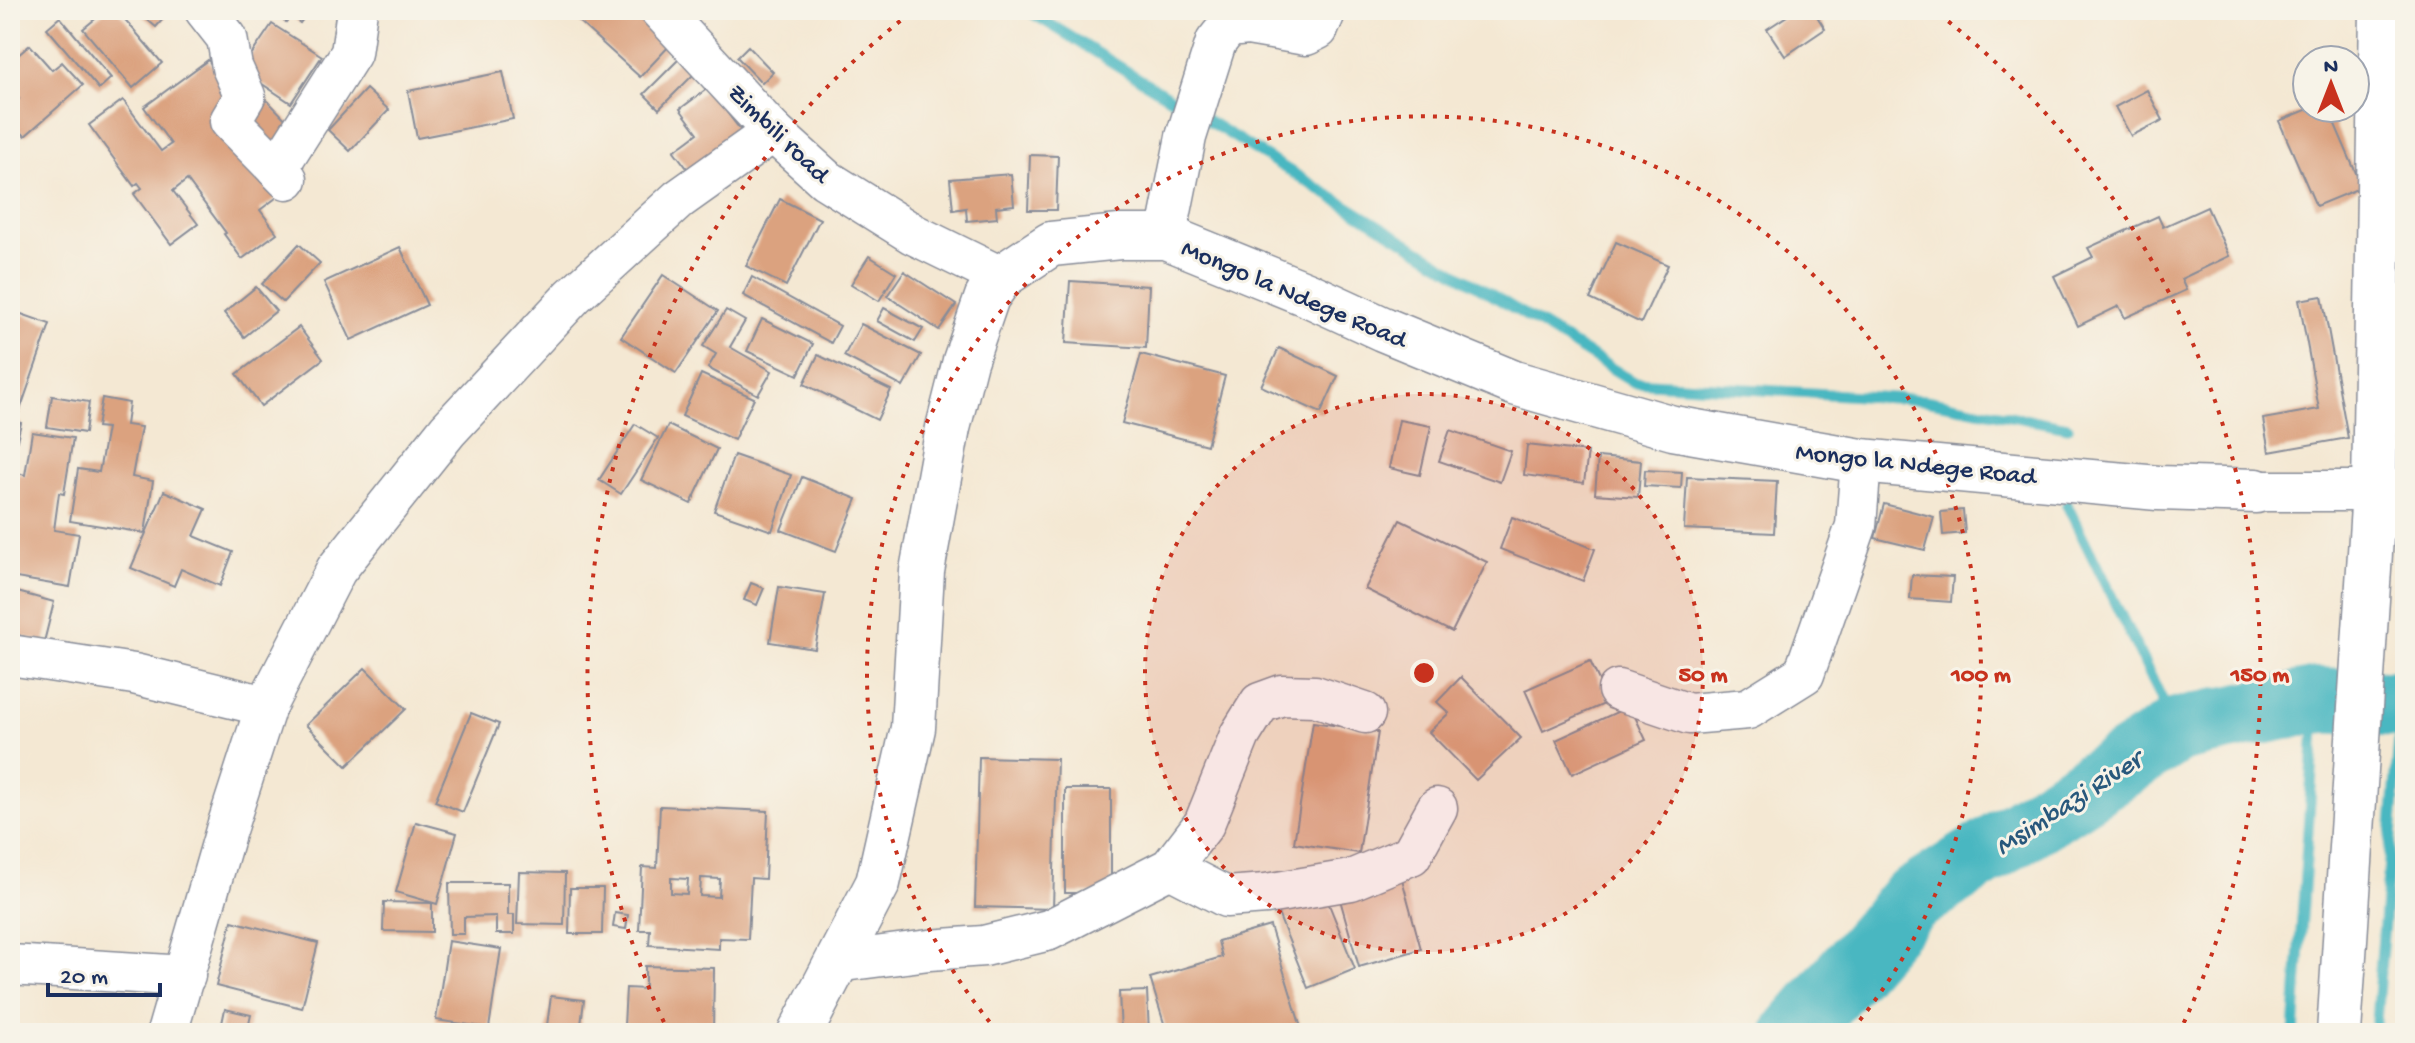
<svg xmlns="http://www.w3.org/2000/svg" width="2415" height="1043" viewBox="0 0 2415 1043" font-family="'Gochi Hand',sans-serif">
  <style>
    .lines { fill: none; stroke-linecap: round; stroke-linejoin: round }
    .stream { stroke: #48b7c1; stroke-width: 11 }
    .river { stroke: #48b7c1; stroke-width: 66 }
    .building { fill: #dba27f; fill-rule: evenodd }
    .street-casing { stroke: #888c98; stroke-width: 43 }
    .secondary-casing { stroke: #888c98; stroke-width: 47 }
    .street { stroke: #fff; stroke-width: 40 }
    .secondary { stroke: #fff; stroke-width: 44 }
    .ring { fill: none; stroke: #c8321e; stroke-width: 4; stroke-dasharray: 4 8 }
    .labels { text-anchor: middle; stroke-width: 6; stroke-linejoin: round; paint-order: stroke }
    .street-label { font-size: 26px; fill: #1b2f5e; stroke: #f7f3e8 }
    .water-label { font-size: 28px; font-style: italic; fill: #28587c; stroke: #f7f3e8 }
    .centre { fill: #c8321e; stroke: #f7f3e8; stroke-width: 4 }
    .ring-label { font-size: 24px; text-anchor: middle; font-weight: bold; fill: #c8321e; stroke: #f7f3e8; stroke-width: 6; stroke-linejoin: round; paint-order: stroke }
  </style>
  <rect width="100%" height="100%" fill="#f7f3e8"/>
  <filter id="ink" filterUnits="userSpaceOnUse"><feTurbulence type="fractalNoise" baseFrequency=".0125" numOctaves="2"/><feDisplacementMap in="SourceGraphic" scale="16" xChannelSelector="R" yChannelSelector="G"/><feConvolveMatrix kernelMatrix="1 2 1 2 8 2 1 2 1" color-interpolation-filters="sRGB"/></filter>
  <filter id="wash" filterUnits="userSpaceOnUse"><feTurbulence type="fractalNoise" baseFrequency=".006" numOctaves="4" result="noise"/><feDisplacementMap in="SourceGraphic" scale="32" xChannelSelector="R" yChannelSelector="G"/><feGaussianBlur stdDeviation="1.8" result="paint"/><feColorMatrix in="noise" values="0 0 0 0 0 0 0 0 0 0 0 0 0 0 0 0 0 1.4 0 .05"/><feComposite in="paint" operator="in"/></filter>
  <g filter="url(#wash)">
    <rect width="100%" height="100%" fill="#f4e8d3"/>
    <g class="lines">
      <g class="stream">
        <polyline points="1027,10 1634,382 1925,400 2068,427"/>
        <polyline points="2067,505 2177,730"/>
        <polyline points="2294,1033 2317,700"/>
        <polyline points="2375,1033 2402,703"/>
      </g>
      <polyline class="river" points="1795,1033 1909,902 2177,730 2317,700 2405,704"/>
    </g>
    <g id="blocks">
      <g class="building">
        <polygon points="106,10 117,10 162,63 133,88 83,29"/>
        <polygon points="136,10 171,10 156,27"/>
        <polygon points="271,10 310,10 300,23 291,16 286,22"/>
        <polygon points="566,10 634,10 671,44 640,77"/>
        <polygon points="1796,10 1813,10 1825,29 1785,56 1767,29"/>
        <polygon points="60,17 111,78 99,89 47,28"/>
        <polygon points="272,24 322,56 291,103 241,70"/>
        <polygon points="30,45 52,70 62,62 83,85 25,136 10,120 10,107 19,99 10,88 10,62"/>
        <polygon points="748,46 773,72 762,83 737,57"/>
        <polygon points="680,58 695,73 659,109 644,94"/>
        <polygon points="208,60 239,102 280,195 260,210 277,233 242,259 224,234 226,233 187,180 173,191 198,224 171,244 134,194 142,188 138,183 134,186 89,125 123,100 161,151 171,144 144,107"/>
        <polygon points="503,72 513,119 417,138 408,91"/>
        <polygon points="708,88 745,136 693,176 674,151 698,133 680,109"/>
        <polygon points="366,89 389,110 350,151 328,130"/>
        <polygon points="2147,90 2163,120 2131,136 2115,107"/>
        <polygon points="264,97 294,128 269,153 238,122"/>
        <polygon points="2311,108 2328,108 2362,187 2316,206 2279,121"/>
        <polygon points="1030,155 1058,156 1056,210 1028,210"/>
        <polygon points="1011,174 1014,205 996,207 997,218 967,221 966,208 953,210 950,179"/>
        <polygon points="780,199 820,219 786,286 746,266"/>
        <polygon points="2207,207 2229,256 2181,279 2186,290 2125,318 2119,306 2078,326 2054,276 2093,257 2088,248 2158,216 2163,227"/>
        <polygon points="1616,242 1668,265 1641,323 1590,299"/>
        <polygon points="299,244 320,263 283,302 262,284"/>
        <polygon points="400,247 427,305 351,340 324,282"/>
        <polygon points="869,256 896,273 879,301 851,284"/>
        <polygon points="904,271 956,305 939,330 887,296"/>
        <polygon points="663,275 718,311 676,373 621,337"/>
        <polygon points="752,277 840,326 831,343 743,295"/>
        <polygon points="1070,281 1149,286 1146,348 1066,343"/>
        <polygon points="256,287 276,311 244,337 224,313"/>
        <polygon points="2322,296 2348,438 2269,452 2263,419 2319,409 2299,300"/>
        <polygon points="884,308 923,329 915,342 877,321"/>
        <polygon points="10,310 50,324 19,413 10,410"/>
        <polygon points="726,310 745,321 730,347 772,371 758,395 708,368 716,354 703,346"/>
        <polygon points="762,319 813,344 798,375 747,351"/>
        <polygon points="861,324 921,355 903,387 844,356"/>
        <polygon points="299,327 323,359 261,406 237,374"/>
        <polygon points="1279,348 1338,376 1321,413 1261,386"/>
        <polygon points="1141,354 1225,376 1207,445 1122,423"/>
        <polygon points="818,355 891,390 877,420 804,384"/>
        <polygon points="701,374 754,398 734,440 682,416"/>
        <polygon points="52,396 89,402 85,433 47,427"/>
        <polygon points="102,398 129,403 126,425 141,427 132,477 153,481 145,533 70,521 78,469 99,472 107,428 97,427"/>
        <polygon points="10,420 21,423 11,466 10,466"/>
        <polygon points="1399,420 1431,426 1420,475 1389,468"/>
        <polygon points="635,424 658,438 621,494 599,480"/>
        <polygon points="668,425 717,449 691,504 641,480"/>
        <polygon points="1450,430 1511,451 1500,482 1439,461"/>
        <polygon points="32,432 73,438 64,494 59,493 54,530 79,534 70,587 10,577 10,525 18,473 25,475"/>
        <polygon points="1527,445 1588,452 1584,483 1524,475"/>
        <polygon points="734,455 791,475 772,531 714,511"/>
        <polygon points="1598,457 1641,461 1638,497 1595,494"/>
        <polygon points="1645,470 1682,472 1681,488 1644,486"/>
        <polygon points="802,477 857,499 836,551 781,530"/>
        <polygon points="1687,477 1777,481 1774,533 1684,529"/>
        <polygon points="164,491 206,509 194,536 233,552 220,586 181,569 174,586 131,568"/>
        <polygon points="1884,504 1934,517 1925,550 1875,538"/>
        <polygon points="1963,510 1965,533 1943,535 1941,512"/>
        <polygon points="1512,517 1595,549 1583,581 1500,549"/>
        <polygon points="1400,520 1487,562 1452,632 1365,589"/>
        <polygon points="1912,575 1953,577 1951,602 1910,599"/>
        <polygon points="751,583 764,588 757,605 744,600"/>
        <polygon points="779,587 825,594 815,649 770,642"/>
        <polygon points="10,590 54,602 44,642 10,633"/>
        <polygon points="1590,661 1609,702 1543,731 1525,690"/>
        <polygon points="365,668 406,709 347,766 306,725"/>
        <polygon points="1461,677 1521,738 1476,780 1429,732 1449,713 1437,702"/>
        <polygon points="1630,706 1646,740 1572,774 1556,740"/>
        <polygon points="471,713 499,724 463,812 435,801"/>
        <polygon points="1313,722 1378,732 1359,853 1294,843"/>
        <polygon points="979,757 1057,759 1053,909 975,907"/>
        <rect x="1065" y="789" width="46" height="104"/>
        <path d="M660,806L768,811L765,879L751,878L748,939L719,938V949L649,945L650,930H639L642,867L657,868ZM671,878L688,879L687,894L671,893ZM701,878L720,879L719,897L700,896Z"/>
        <polygon points="416,822 457,833 437,904 396,892"/>
        <polygon points="519,872 565,873 564,925 517,924"/>
        <polygon points="1402,879 1421,949 1359,967 1339,896"/>
        <polygon points="449,883 508,883 508,915 514,915 514,934 496,934 496,916 464,917 464,934 450,934"/>
        <polygon points="570,888 603,888 602,934 569,934"/>
        <polygon points="1324,892 1355,969 1308,988 1277,911"/>
        <polygon points="384,902 432,903 432,932 383,931"/>
        <polygon points="615,913 628,915 626,929 613,927"/>
        <polygon points="232,921 318,943 302,1008 216,986"/>
        <polygon points="1270,926 1302,1031 1296,1033 1182,1033 1182,1031 1167,1033 1150,978 1222,957 1218,941"/>
        <polygon points="448,941 501,949 489,1028 436,1020"/>
        <polygon points="645,966 714,968 713,1033 643,1033 644,1027 624,1026 626,988 645,989"/>
        <polygon points="1147,991 1149,1033 1121,1033 1119,992"/>
        <polygon points="551,996 584,1000 580,1033 546,1033"/>
        <polygon points="225,1009 251,1015 247,1033 220,1033"/>
      </g>
    </g>
  </g>
  <g filter="url(#ink)">
    <use href="#blocks" fill-opacity="0" stroke="#888c98" stroke-width="2"/>
    <g class="lines">
      <defs>
        <g id="street">
          <polyline points="205,10 227,38 232,67 245,96 230,121 287,179"/>
          <polyline points="660,10 773,132 825,179 913,234 1001,277"/>
          <polyline points="277,169 351,53 357,10"/>
          <polyline points="1166,237 1186,137 1216,42 1228,27 1248,25 1306,35 1318,29 1326,10"/>
          <polyline points="2256,491 2374,491"/>
          <polyline points="10,655 134,674 266,706"/>
          <polyline points="1618,690 1689,714 1748,709 1804,674 1856,526 1861,461"/>
          <polyline points="1170,868 1226,897 1266,894 1351,880 1411,855 1437,808"/>
          <polyline points="836,962 929,950 984,946 1049,930 1170,868 1204,824 1240,735 1260,703 1282,695 1315,696 1365,713"/>
          <polyline points="10,965 185,976"/>
          <polyline points="167,1033 226,830 266,706 336,570 448,430 573,296 679,199 773,132"/>
        </g>
        <g id="secondary">
          <polyline points="800,1033 878,883 913,728 922,571 948,428 965,361 987,297 1001,277 1051,244 1120,237 1166,237 1309,295 1383,329 1514,383 1673,428 1861,461 2158,488 2256,491"/>
          <polyline points="2339,1033 2374,491 2382,10"/>
        </g>
      </defs>
      <use href="#street" class="street-casing"/>
      <use href="#secondary" class="secondary-casing"/>
      <use href="#street" class="street"/>
      <use href="#secondary" class="secondary"/>
    </g>
  </g>
  <circle cx="1424" cy="673" r="279" fill="#c8321e" fill-opacity=".12"/>
  <g class="ring">
    <circle cx="1424" cy="673" r="279"/>
    <path d="M997 1031A557 557 0 1 1 1851 1031"/>
    <path d="M669 1033A836 836 0 0 1 909 14M1939 14A836 836 0 0 1 2179 1033"/>
  </g>
  <g class="labels">
    <g class="street-label">
      <text transform="translate(780 132) rotate(44)" y="9">Zimbili road</text>
      <text transform="translate(1295 292) rotate(23)" y="9">Mongo la Ndege Road</text>
      <text transform="translate(1916 462) rotate(6)" y="9">Mongo la Ndege Road</text>
    </g>
    <g class="water-label">
      <text transform="translate(2067 801) rotate(-33)" y="10">Msimbazi River</text>
    </g>
  </g>
  <circle cx="1424" cy="673" r="12" class="centre"/>
  <g class="ring-label">
    <text x="1703" y="681">50 m</text>
    <text x="1981" y="681">100 m</text>
    <text x="2260" y="681">150 m</text>
  </g>
  <rect width="2415" height="1043" fill="none" stroke="#f7f3e8" stroke-width="40"/>
  <g transform="translate(2331 84)"><circle r="38" fill="#f7f3e8" stroke="#9fa5b1" stroke-width="2"/>
  <path d="M0-6L14 30L0 20L-14 30Z" fill="#c8321e"/>
  <text y="-12" font-size="22" font-weight="bold" text-anchor="middle" fill="#1b2f5e">N</text>
  </g>
  <path d="M48 983v12h112v-12" fill="none" stroke="#1b2f5e" stroke-width="4"/>
  <text x="60" y="983" font-size="24" fill="#1b2f5e" stroke="#f7f3e8" stroke-width="6" paint-order="stroke">20 m</text>
</svg>
